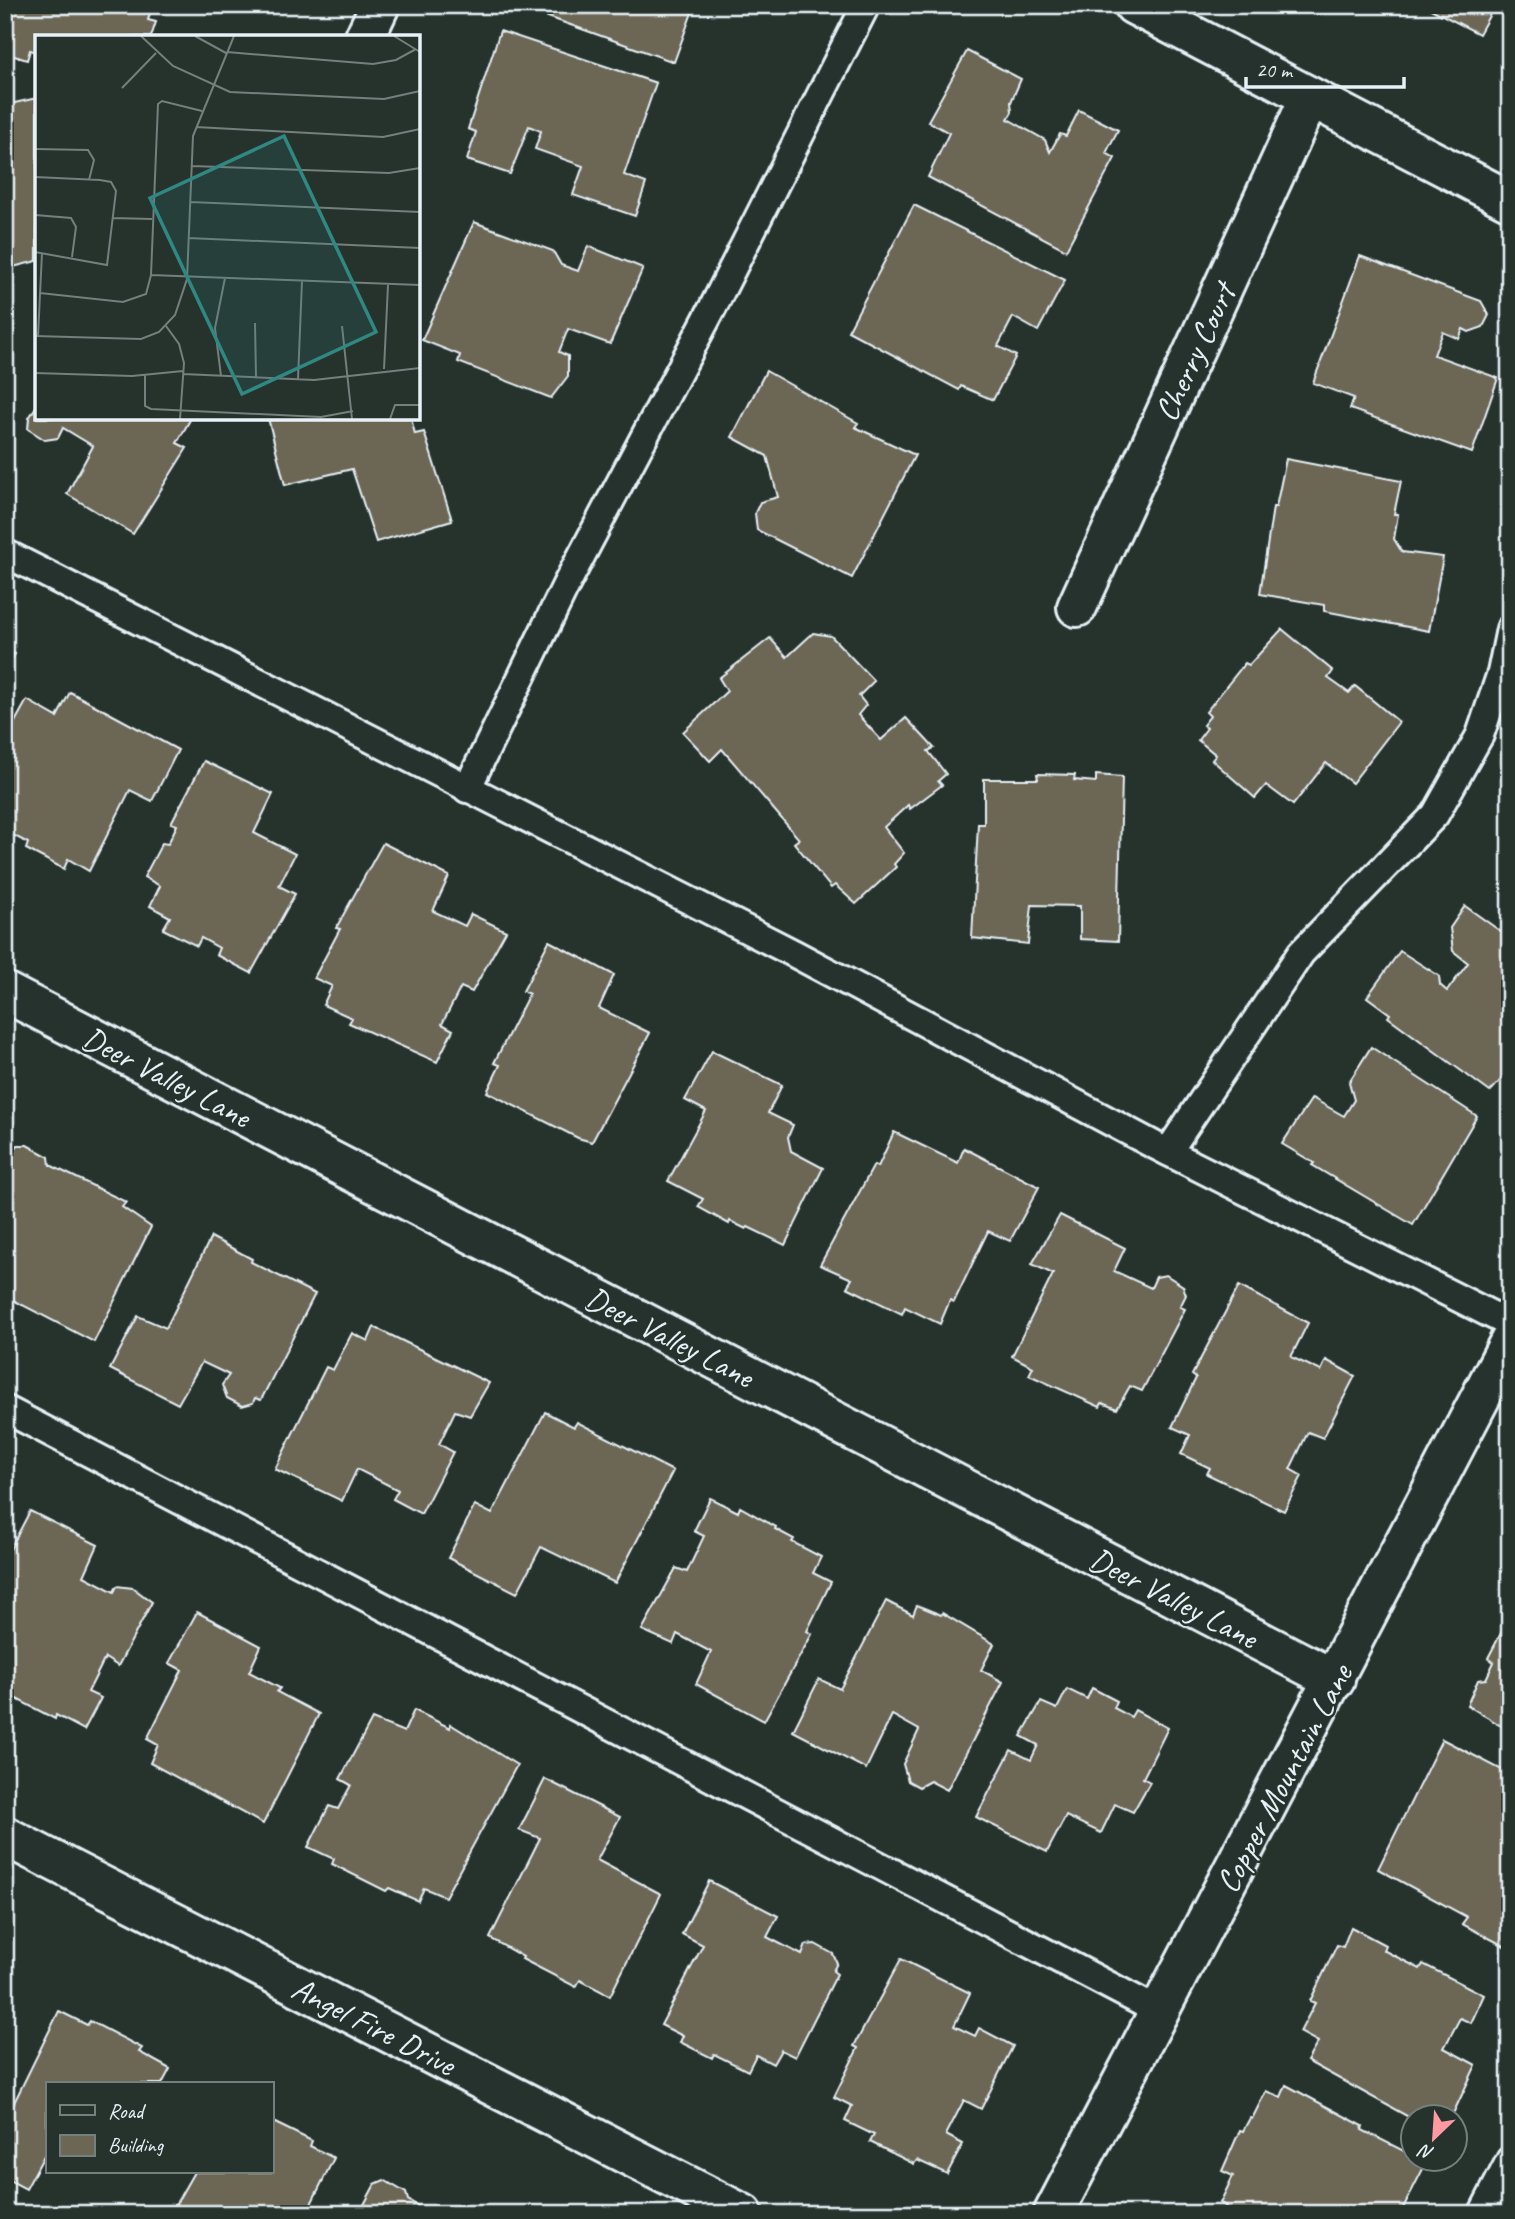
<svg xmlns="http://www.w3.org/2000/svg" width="1515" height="2219" viewBox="0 0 1515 2219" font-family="Caveat,sans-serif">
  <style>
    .building { fill: #6c6654; stroke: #e8f1f8; stroke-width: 2 }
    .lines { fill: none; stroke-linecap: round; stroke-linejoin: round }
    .lane-casing { stroke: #e8f1f8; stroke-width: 32 }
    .street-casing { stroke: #e8f1f8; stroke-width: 44 }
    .lane { stroke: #26332d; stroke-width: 26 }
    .street { stroke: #26332d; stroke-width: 38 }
    .labels { text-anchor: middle; stroke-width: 5; stroke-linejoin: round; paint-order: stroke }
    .street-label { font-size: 33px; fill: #e8f1f8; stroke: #26332d }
    .inset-road { fill: none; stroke: #747f7e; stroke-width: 2 }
    .view { fill: #308883; fill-opacity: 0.15; stroke: #308883; stroke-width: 3.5 }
    .inset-edge { fill: none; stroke: #e8f1f8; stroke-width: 3.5 }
  </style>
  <rect width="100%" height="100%" fill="#26332d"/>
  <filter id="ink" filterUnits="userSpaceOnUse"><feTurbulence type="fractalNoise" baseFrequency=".0143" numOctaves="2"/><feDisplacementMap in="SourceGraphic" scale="14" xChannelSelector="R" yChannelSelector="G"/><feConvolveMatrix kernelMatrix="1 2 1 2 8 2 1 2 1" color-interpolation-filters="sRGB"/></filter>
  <g filter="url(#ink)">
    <g class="building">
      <polygon points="5,5 152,5 148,20 156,22 151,37 37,37 37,52 30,50 27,60 5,53"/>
      <polygon points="539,5 691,5 694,7 674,62 537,13"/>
      <polygon points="1423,5 1495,5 1479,34"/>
      <polygon points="500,31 656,83 624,175 646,183 635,216 573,195 583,166 535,149 541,131 529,126 510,174 467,160 476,132 468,129"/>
      <polygon points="1510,34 1510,53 1502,49"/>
      <polygon points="967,51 1021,79 1011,102 1012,112 1008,119 1045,140 1050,152 1060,134 1066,136 1079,110 1118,130 1106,153 1115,158 1066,250 928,177 949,133 928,121"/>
      <polygon points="37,98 37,261 5,269 5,105"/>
      <polygon points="914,205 1065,280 1038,331 1013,317 998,346 1016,356 993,400 961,386 959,390 848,331"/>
      <polygon points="474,222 553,251 561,265 578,271 588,246 643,268 610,344 568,329 559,352 568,356 568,376 551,398 458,362 460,355 422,340"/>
      <polygon points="1360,256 1481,301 1489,315 1483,327 1469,332 1463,329 1459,339 1443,332 1434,355 1498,378 1472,453 1350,409 1354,398 1313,383"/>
      <polygon points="766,371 858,423 855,427 915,455 852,578 757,530 755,513 760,502 778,497 767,456 732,437"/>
      <polygon points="37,405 37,418 191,418 177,443 187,448 133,534 67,494 93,446 63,428 58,438 45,440 28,429 29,418"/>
      <polygon points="268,418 411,418 415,434 424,432 452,520 376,542 352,469 285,485"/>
      <polygon points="1286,459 1401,481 1394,514 1398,514 1394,539 1402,552 1443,557 1429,631 1324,611 1324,605 1260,594 1273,507 1276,507"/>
      <polygon points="1282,629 1333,671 1328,678 1349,693 1355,686 1399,722 1352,783 1326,763 1293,805 1266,785 1255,798 1212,760 1216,755 1198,740 1207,728 1203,725 1210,716 1206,712 1245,663 1249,665"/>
      <polygon points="813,633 831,636 874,681 859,696 866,705 858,715 881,740 906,718 934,748 928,751 946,774 938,781 942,785 910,809 908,805 884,827 904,853 894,864 896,867 856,904 835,885 831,888 794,843 799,839 722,749 710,761 683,732 727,691 719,678 770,638 787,657"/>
      <polygon points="5,649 15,654 5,671"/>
      <polygon points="70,692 178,750 152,801 130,790 89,871 68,859 64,869 26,849 28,843 5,831 5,740 27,700 57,717"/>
      <polygon points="204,761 273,794 254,833 295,854 279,886 295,894 251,973 216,955 219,948 201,938 197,946 163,929 170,917 150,906 160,886 144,877 162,843 168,844 177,825 171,823"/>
      <polygon points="1037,774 1075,775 1074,780 1096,782 1096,775 1122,777 1118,941 1080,939 1080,906 1032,905 1028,944 972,938 978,824 984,824 984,779 1038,779"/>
      <polygon points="383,843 449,876 433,911 465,926 471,914 506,931 472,992 461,987 442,1024 453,1030 437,1062 349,1023 352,1018 323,1005 332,986 314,978 340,929 336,928"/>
      <polygon points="1465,906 1510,938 1510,1070 1490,1092 1388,1017 1390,1014 1367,997 1400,951 1439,976 1440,985 1447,991 1468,963 1453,951 1450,928"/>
      <polygon points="549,941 614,975 599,1008 650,1033 592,1142 578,1138 487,1092 500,1065 494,1063 529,994 523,991"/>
      <polygon points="1371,1047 1477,1116 1413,1225 1312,1165 1314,1163 1282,1144 1312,1098 1344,1116 1354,1100 1349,1082"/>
      <polygon points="712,1051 782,1085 768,1113 793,1125 788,1137 791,1151 823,1168 785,1245 748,1227 746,1229 730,1221 729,1224 698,1207 703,1199 668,1181 706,1111 685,1100"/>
      <polygon points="894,1132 958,1163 964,1148 1039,1187 1010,1241 988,1231 954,1302 950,1300 940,1324 905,1307 902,1314 847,1287 852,1279 820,1265 874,1165 878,1167"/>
      <polygon points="18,1145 27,1145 49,1157 50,1165 126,1202 122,1207 151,1227 94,1342 5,1296 5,1163"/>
      <polygon points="1060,1215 1125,1248 1114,1271 1151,1288 1156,1277 1166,1275 1183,1286 1186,1295 1180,1307 1185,1309 1142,1391 1130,1386 1117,1409 1102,1403 1100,1407 1029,1375 1033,1367 1012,1356 1053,1274 1032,1264"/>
      <polygon points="211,1237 252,1259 251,1262 315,1294 261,1400 255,1398 253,1403 242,1406 227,1398 222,1385 229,1375 202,1362 178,1404 110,1369 138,1316 166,1328"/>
      <polygon points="1239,1286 1308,1323 1291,1357 1321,1371 1326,1360 1355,1376 1323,1438 1308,1432 1290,1469 1302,1476 1284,1511 1207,1474 1210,1468 1181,1454 1190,1435 1172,1427 1196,1378 1192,1375"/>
      <polygon points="374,1327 489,1383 470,1416 455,1411 439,1444 453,1452 421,1514 393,1499 398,1490 357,1469 342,1501 275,1469 326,1367 333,1370 352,1333 368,1341"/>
      <polygon points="545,1412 574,1427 577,1422 673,1471 615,1583 541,1547 517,1593 448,1558 475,1505 492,1514"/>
      <polygon points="710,1498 738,1512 740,1507 776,1527 775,1529 794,1539 792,1542 821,1557 813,1573 831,1582 807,1631 812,1634 764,1721 696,1684 711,1652 677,1634 673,1644 642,1630 676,1568 687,1572 704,1536 694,1531"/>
      <polygon points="30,1511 98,1545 84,1576 114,1592 117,1586 133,1588 152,1602 118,1666 105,1658 88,1692 101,1698 84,1730 56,1715 55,1719 5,1693 5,1559"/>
      <polygon points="886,1601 913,1615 917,1605 941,1615 942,1613 994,1644 981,1670 1003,1682 947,1790 930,1781 919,1787 908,1781 903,1764 919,1730 892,1715 866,1769 793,1731 819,1679 840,1689"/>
      <polygon points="197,1612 261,1646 249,1672 280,1688 277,1692 319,1714 263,1824 150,1763 158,1745 147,1739 182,1670 169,1663"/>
      <polygon points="1510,1616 1510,1731 1467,1705 1478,1680 1486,1679 1494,1662 1488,1658"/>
      <polygon points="1092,1688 1117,1701 1114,1708 1131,1717 1135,1710 1168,1728 1143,1778 1150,1782 1133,1812 1115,1804 1101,1833 1066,1816 1047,1852 976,1817 1011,1750 1031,1760 1038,1745 1021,1736 1041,1702 1057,1709 1067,1689 1087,1699"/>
      <polygon points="414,1710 450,1728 450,1724 517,1765 445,1897 424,1888 418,1901 389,1888 386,1891 332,1864 334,1859 308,1847 329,1806 338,1809 351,1785 340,1779 372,1719 404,1732"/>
      <polygon points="1442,1739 1510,1774 1510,1949 1462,1924 1467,1917 1378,1869"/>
      <polygon points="545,1779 620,1817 597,1860 661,1894 610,1996 580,1980 576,1987 522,1959 523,1957 490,1938 540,1838 519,1830"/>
      <polygon points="709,1881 778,1916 767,1937 802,1955 806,1945 815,1944 833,1954 837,1963 833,1971 837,1974 795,2057 781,2050 773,2064 756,2055 748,2071 714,2054 712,2058 680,2042 683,2036 661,2025 703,1945 682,1934"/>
      <polygon points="1351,1927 1385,1945 1383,1950 1420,1969 1423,1964 1484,1995 1471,2023 1460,2018 1444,2048 1476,2065 1451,2118 1414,2120 1307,2061 1318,2042 1300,2032 1315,2003 1310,2001 1337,1945 1343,1947"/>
      <polygon points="901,1959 970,1993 954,2026 975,2036 979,2028 1013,2046 981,2109 964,2100 946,2135 963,2144 947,2174 917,2160 914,2164 870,2142 874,2135 845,2121 852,2106 834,2097 858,2048 854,2046"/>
      <polygon points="59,2011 87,2025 90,2021 142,2048 139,2052 170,2069 162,2084 47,2084 47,2150 26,2189 5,2178 5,2111 9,2113"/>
      <polygon points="1286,2085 1363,2126 1362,2130 1414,2156 1414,2160 1426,2163 1400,2214 1222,2214 1226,2206 1220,2203 1233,2176 1222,2171 1240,2130 1243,2131 1250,2118 1252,2119 1266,2091 1281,2097"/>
      <polygon points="271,2121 312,2141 310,2146 334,2158 306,2214 170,2214 194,2172 271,2172"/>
      <polygon points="384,2180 406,2193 408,2200 432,2214 359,2214 375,2184"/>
    </g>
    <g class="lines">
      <defs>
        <g id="lane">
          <polyline points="5,553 795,954 1154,1145 1510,1324"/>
          <polyline points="467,789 566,585 714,305 866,5"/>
          <polyline points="1168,1152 1301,953 1435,815 1480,735 1501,673 1510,629"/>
          <polyline points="5,1409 1160,2012"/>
          <polyline points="1482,2214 1510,2160"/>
        </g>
        <g id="street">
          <polyline points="1134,5 1510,201"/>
          <polyline points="365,37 380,5"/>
          <polyline points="1077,607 1310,97"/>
          <polyline points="5,992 1335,1680"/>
          <polyline points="5,1836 743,2214"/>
          <polyline points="1053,2214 1510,1341"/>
        </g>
      </defs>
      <use href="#lane" class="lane-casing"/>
      <use href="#street" class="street-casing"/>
      <use href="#lane" class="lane"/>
      <use href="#street" class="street"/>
    </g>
  </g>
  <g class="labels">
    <g class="street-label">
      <text transform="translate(1194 352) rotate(-65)" y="12">Cherry Court</text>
      <text transform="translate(167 1076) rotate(27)" y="12">Deer Valley Lane</text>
      <text transform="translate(670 1336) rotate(27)" y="12">Deer Valley Lane</text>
      <text transform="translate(1174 1597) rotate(27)" y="12">Deer Valley Lane</text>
      <text transform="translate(1283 1778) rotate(-62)" y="12">Copper Mountain Lane</text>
      <text transform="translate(374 2025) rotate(27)" y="12">Angel Fire Drive</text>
    </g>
  </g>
  <g transform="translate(35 35)">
    <rect width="385" height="385" fill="#26332d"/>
    <path class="inset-road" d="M106,1L138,31L195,57L349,64L385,56M160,1L191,18M359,1L385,17M192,17L338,29L361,25L381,14M87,53L121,18M161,92L348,102L385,94M0,114L53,115L59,125L54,145M157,131L354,138L385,133M0,142L65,145L76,147L81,156L72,230L0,217M155,167L385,177M0,180L36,183L41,192L37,222M78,183L117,184M153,203L385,213M116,240L385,250M5,258L88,267L111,259L116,240L123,69L127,66L167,76M220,288L221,342M131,291L144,309L149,328L145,384M307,291L317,384M0,301L106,304L124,297L140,280L152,244L158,101L199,1M3,301L7,218M349,334L353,250M0,338L97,341L148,336M148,339L279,345L385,333M110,340V371L116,374L286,382L318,376M186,341L180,293L190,243M263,344L267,246M355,384L360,370H385"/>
    <path class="view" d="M249,101L341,297L207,359L115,163Z"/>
    <rect width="385" height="385" class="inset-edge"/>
  </g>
  <rect width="1515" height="2219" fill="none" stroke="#26332d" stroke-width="28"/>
  <rect x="14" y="14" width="1487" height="2191" fill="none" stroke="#e8f1f8" stroke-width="2.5" filter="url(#ink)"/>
  <rect x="46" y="2082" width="228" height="91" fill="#26332d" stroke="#747f7e" stroke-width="2"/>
  <rect x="60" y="2105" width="35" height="10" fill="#26332d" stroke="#747f7e" stroke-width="2"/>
  <text x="108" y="2118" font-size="21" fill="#e8f1f8">Road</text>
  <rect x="60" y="2135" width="35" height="21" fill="#6c6654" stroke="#747f7e" stroke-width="2"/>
  <text x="108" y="2152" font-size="21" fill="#e8f1f8">Building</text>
  <g transform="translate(1434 2138) rotate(205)"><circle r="33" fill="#26332d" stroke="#747f7e" stroke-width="2"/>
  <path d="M0-5L12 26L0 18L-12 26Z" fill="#ff9aa2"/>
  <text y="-10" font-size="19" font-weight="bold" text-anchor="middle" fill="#e8f1f8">N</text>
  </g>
  <path d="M1246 77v10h158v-10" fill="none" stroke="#e8f1f8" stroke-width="3.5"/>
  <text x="1256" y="77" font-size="21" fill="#e8f1f8" stroke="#26332d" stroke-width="5" paint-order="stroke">20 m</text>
</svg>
